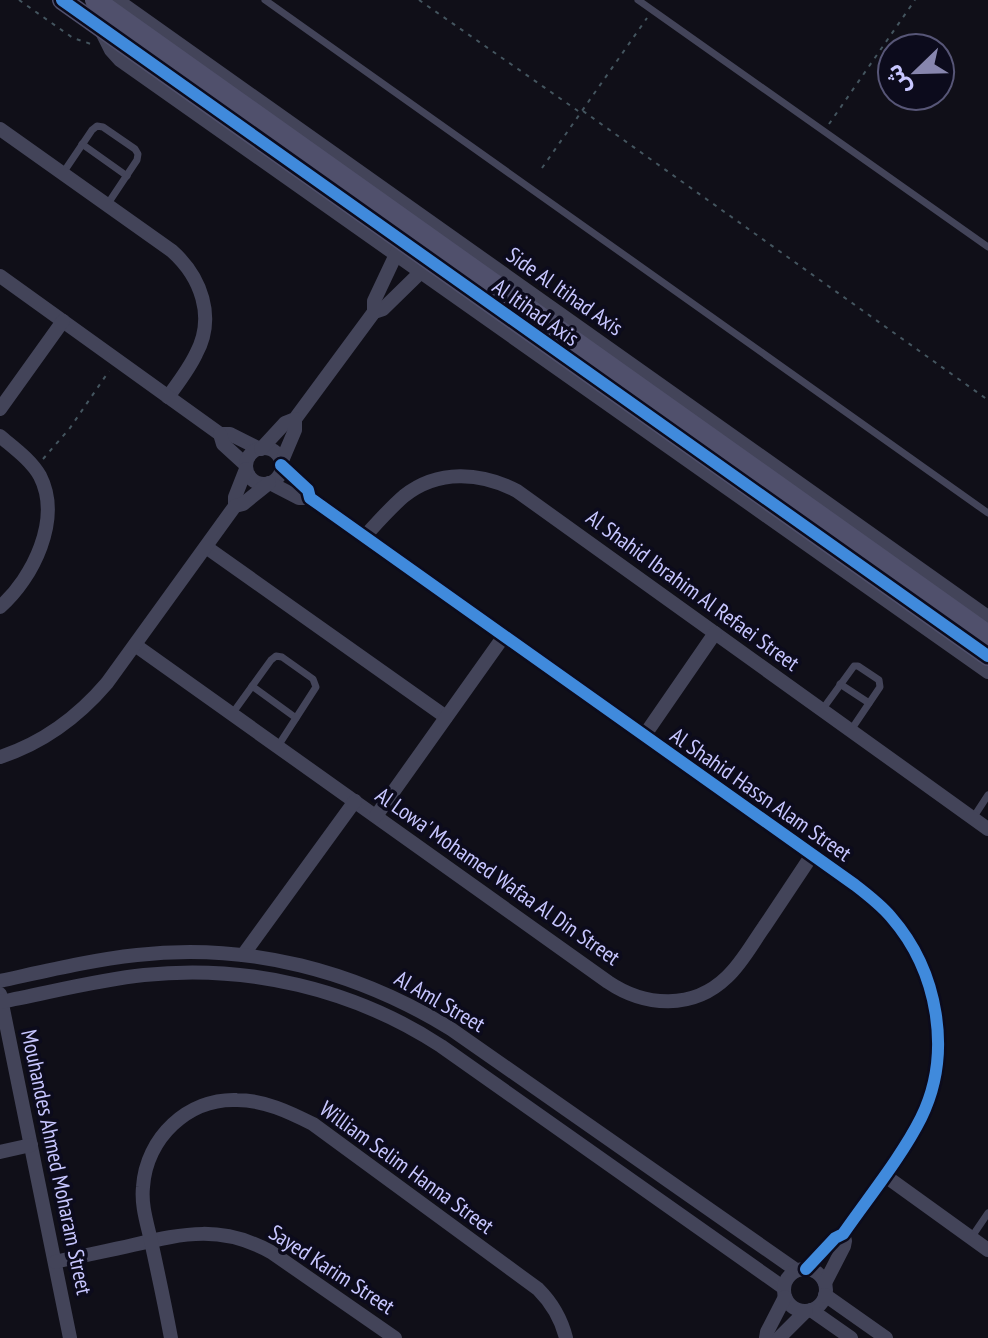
<svg xmlns="http://www.w3.org/2000/svg" width="988" height="1338" viewBox="0 0 988 1338" font-family="'PT Sans Narrow','Noto Sans Arabic',sans-serif">
  <style>
    .lines { fill: none; stroke-linecap: round; stroke-linejoin: round }
    .path { stroke: #44555f; stroke-width: 2; stroke-dasharray: 4 6; stroke-linecap: butt }
    .lane { stroke: #434459; stroke-width: 7 }
    .street { stroke: #434459; stroke-width: 14 }
    .secondary { stroke: #50506c; stroke-width: 20 }
    .cycleway-casing { stroke: #0c0b1c; stroke-width: 17 }
    .cycleway { stroke: #408adc; stroke-width: 12 }
    .labels { text-anchor: middle; stroke-width: 7; stroke-linejoin: round; paint-order: stroke }
    .street-label { font-size: 22px; fill: #c7c6ff; stroke: #0c0b1c }
  </style>
  <rect width="100%" height="100%" fill="#100f18"/>
  <g class="lines">
    <g class="path">
      <polyline points="19,0 73,38 91,44"/>
      <polyline points="419,0 581,113"/>
      <polyline points="583,111 988,400"/>
      <polyline points="829,124 915,0"/>
      <polyline points="542,168 647,18"/>
      <polyline points="43,459 70,428 109,371"/>
    </g>
    <g class="lane">
      <polyline points="265,0 988,513"/>
      <polyline points="638,0 988,247"/>
      <polyline points="82,144 127,176"/>
      <polyline points="63,173 92,130 97,126 103,127 135,149 138,154 137,160 107,205"/>
      <polyline points="840,684 869,703"/>
      <polyline points="252,686 296,718"/>
      <polyline points="822,710 854,666 858,666 879,680 880,687 851,730"/>
      <polyline points="232,714 271,660 276,656 282,657 313,679 316,687 278,746"/>
      <polyline points="973,818 988,795"/>
      <polyline points="971,1238 988,1213"/>
    </g>
    <g class="street">
      <polyline points="117,0 988,617"/>
      <polyline points="101,30 111,50 120,60 988,672"/>
      <path d="M0,129L172,251C201,277 216,317 196,354C189,369 178,383 168,397"/>
      <polyline points="0,276 220,434 230,434 260,449"/>
      <polyline points="374,312 383,309 427,266"/>
      <polyline points="0,409 63,321"/>
      <polyline points="220,434 223,444 246,465"/>
      <path d="M0,436C14,448 31,460 40,476C62,519 33,578 0,607"/>
      <circle cx="264" cy="466" r="18"/>
      <polyline points="261,449 285,423 295,419 374,312 374,301 399,248"/>
      <polyline points="281,463 295,430 295,419"/>
      <path d="M281,465L308,490L310,498L855,885C868,895 881,905 891,917C938,971 953,1053 921,1118C902,1156 868,1198 843,1234L835,1238L806,1269"/>
      <polyline points="270,483 299,498 310,498"/>
      <polyline points="235,506 235,497 246,469"/>
      <path d="M364,537C377,523 390,508 404,496C438,469 481,472 517,491L988,829"/>
      <polyline points="206,547 446,717"/>
      <path d="M135,645L608,982C645,1007 693,1010 727,977C742,963 752,944 764,927C780,903 796,879 812,855"/>
      <polyline points="644,736 715,633"/>
      <path d="M0,757C43,743 78,717 107,683L235,506L243,504L269,483"/>
      <polyline points="376,816 504,636"/>
      <polyline points="243,955 355,801"/>
      <path d="M0,981C46,971 91,960 137,955C248,942 357,971 451,1029L796,1270"/>
      <polyline points="0,994 70,1338"/>
      <path d="M0,1002C48,993 96,980 144,975C247,964 354,989 441,1046L784,1288"/>
      <polyline points="0,1152 31,1145"/>
      <polyline points="884,1175 988,1250"/>
      <path d="M55,1262C81,1256 107,1251 133,1245C185,1233 222,1225 271,1252L395,1338"/>
      <circle cx="805" cy="1290" r="21"/>
      <polyline points="825,1283 844,1246 845,1241 843,1234"/>
      <polyline points="825,1295 886,1338"/>
      <polyline points="811,1310 851,1338"/>
      <path d="M171,1338C165,1306 158,1273 151,1241C147,1223 141,1205 143,1187C146,1138 188,1098 237,1100C264,1100 289,1112 313,1124L538,1289C552,1303 561,1318 566,1338"/>
      <polyline points="766,1338 767,1332 785,1297"/>
      <polyline points="779,1338 806,1311"/>
    </g>
    <g class="secondary">
      <polyline points="62,0 988,656"/>
      <polyline points="95,0 988,635"/>
    </g>
    <defs>
      <g id="cycleway">
        <polyline points="62,0 988,656"/>
        <path d="M281,465L308,490L310,498L855,885C868,895 881,905 891,917C938,971 953,1053 921,1118C902,1156 868,1198 843,1234L835,1238L806,1269"/>
      </g>
    </defs>
    <use href="#cycleway" class="cycleway-casing"/>
    <use href="#cycleway" class="cycleway"/>
  </g>
  <g class="labels">
    <g class="street-label">
      <text transform="translate(565 291) rotate(35)" y="8">Side Al Itihad Axis</text>
      <text transform="translate(536 312) rotate(35)" y="8">Al Itihad Axis</text>
      <text transform="translate(693 590) rotate(36)" y="8">Al Shahid Ibrahim Al Refaei Street</text>
      <text transform="translate(761 794) rotate(35)" y="8">Al Shahid Hassn Alam Street</text>
      <text transform="translate(498 876) rotate(35)" y="8">Al Lowa' Mohamed Wafaa Al Din Street</text>
      <text transform="translate(440 1001) rotate(30)" y="8">Al Aml Street</text>
      <text transform="translate(57 1162) rotate(78)" y="8">Mouhandes Ahmed Moharam Street</text>
      <text transform="translate(407 1167) rotate(36)" y="8">William Selim Hanna Street</text>
      <text transform="translate(332 1269) rotate(33)" y="8">Sayed Karim Street</text>
    </g>
  </g>
  <g transform="translate(916 72) rotate(247)"><circle r="38" fill="#0c0b1c" stroke="#575677" stroke-width="2"/>
  <path d="M0-6L14 30L0 20L-14 30Z" fill="#8786ae"/>
  <text y="-12" font-size="22" font-weight="bold" text-anchor="middle" fill="#c7c6ff">ش</text>
  </g>
</svg>
